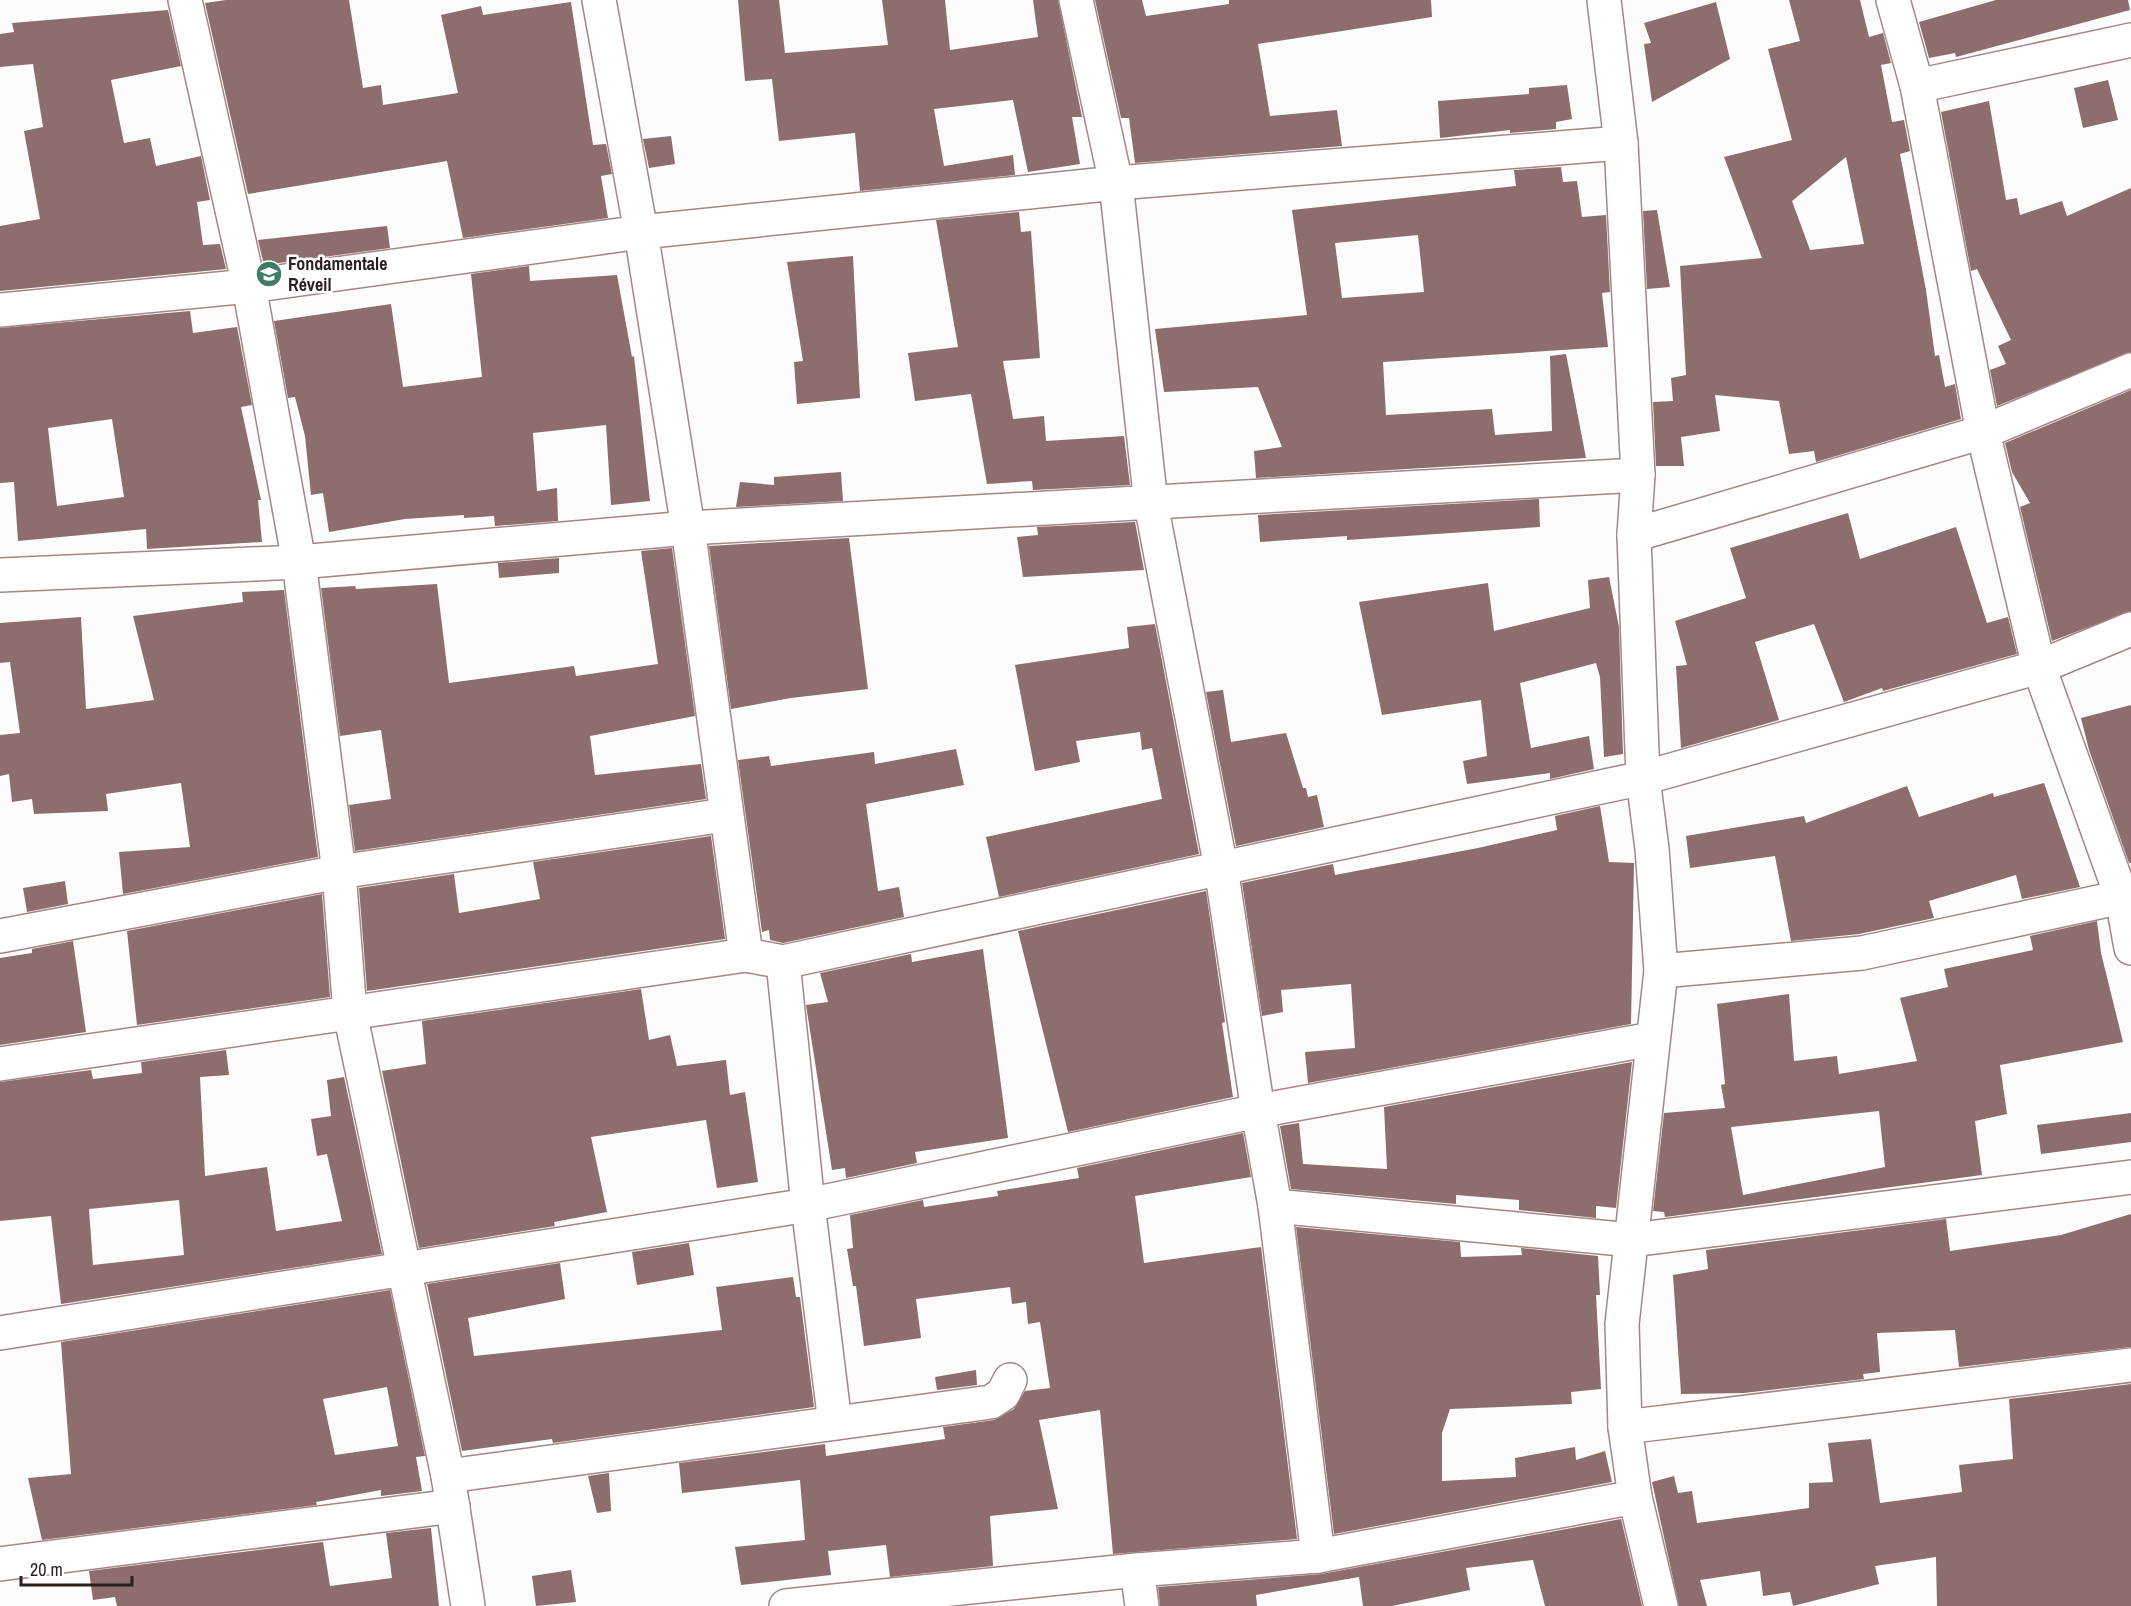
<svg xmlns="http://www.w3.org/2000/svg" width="2131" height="1606" viewBox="0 0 2131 1606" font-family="'Archivo Narrow',sans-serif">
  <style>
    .building { fill: #8d6d6e; fill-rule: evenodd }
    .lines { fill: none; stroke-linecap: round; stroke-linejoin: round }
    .minor-casing { stroke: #a68587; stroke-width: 36 }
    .minor { stroke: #fff; stroke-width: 33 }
    .labels { text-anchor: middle; stroke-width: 5; stroke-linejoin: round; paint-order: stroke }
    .poi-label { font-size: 18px; font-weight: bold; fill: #2c1f20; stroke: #fff; text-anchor: start }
  </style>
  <rect width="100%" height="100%" fill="#fcfcfc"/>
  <g class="building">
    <polygon points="226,0 349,0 363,88 381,85 383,105 458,93 441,15 481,6 483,15 571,2 593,145 606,144 612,174 601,176 608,218 463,238 447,161 248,194 205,3"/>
    <polygon points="738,0 779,0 785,53 888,45 882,0 945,0 950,50 1038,37 1033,0 1058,0 1082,117 1072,117 1080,164 1028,172 1013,100 934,109 944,166 1013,155 1015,175 860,191 855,133 779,141 772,79 745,81"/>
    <polygon points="1095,0 1142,0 1146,16 1229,4 1229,0 1431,0 1432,17 1258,44 1270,116 1337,110 1342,146 1135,163 1129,118 1121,118"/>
    <path d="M1789,0H1860L1869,37L1883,33L1891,63L1881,65L1892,122L1904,120L1910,151L1900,154L1926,290L1935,356L1939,355L1945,387L1955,384L1961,419L1816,462L1814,451L1789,454L1779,401L1715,395L1720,431L1681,437L1684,466H1656L1653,402L1673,401L1671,378L1686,375L1680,266L1762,258L1724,157L1792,140L1768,49L1800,41ZM1846,157L1864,244L1810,250L1792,201Z"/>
    <polygon points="1996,0 2128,0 2130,10 1956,57 1955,53 1929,58 1919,22"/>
    <polygon points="1716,2 1730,59 1652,102 1644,44 1651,43 1644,23"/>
    <polygon points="168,10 181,66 111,80 124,143 150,138 156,166 201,156 210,200 197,202 203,245 220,244 226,269 0,291 0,226 40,219 24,131 43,127 33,64 0,67 0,34 14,32 12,23"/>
    <polygon points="2108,80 2118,120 2083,128 2074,88"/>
    <polygon points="1567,85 1572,119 1556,122 1556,129 1510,133 1510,130 1440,138 1438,101 1529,94 1529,88"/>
    <polygon points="1989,101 2006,200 2017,198 2020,215 2062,201 2067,216 2131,188 2131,352 1997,406 1990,370 2006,364 1998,346 2011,340 1977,269 1971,271 1941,112"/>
    <polygon points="671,136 675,164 649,168 643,139"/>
    <path d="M1561,167L1563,182L1577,181L1582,217L1606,215L1610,292L1602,293L1608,347L1383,362L1386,415L1492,409L1495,435L1552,431L1550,356L1566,354L1586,458L1256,478L1254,451L1282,447L1258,387L1164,392L1155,329L1307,315L1292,210L1516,186L1514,170ZM1418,235L1424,292L1342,298L1335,243Z"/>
    <polygon points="1657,210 1670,287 1647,289 1643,211"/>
    <polygon points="1019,212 1021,232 1031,231 1040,358 1003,361 1013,419 1044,416 1046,441 1124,436 1130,485 1033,490 1032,481 987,484 971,394 915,401 908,353 958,347 936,220"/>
    <polygon points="387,226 390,248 264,265 258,240"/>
    <polygon points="853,256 860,398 797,404 794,362 803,361 787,262"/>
    <polygon points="529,266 530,281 617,275 632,357 634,356 650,501 611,505 606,425 533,433 537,491 557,488 558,521 495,526 494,516 464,518 464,515 405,519 329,532 323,493 311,495 305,436 295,397 288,398 274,321 391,304 403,387 482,377 471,274"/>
    <path d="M190,311L193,333L237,327L252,405L241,407L261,500H258L262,542L147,549L146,529L18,541L14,482L0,483V328ZM112,419L124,497L57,506L48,428Z"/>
    <polygon points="2131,390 2131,611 2052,641 2020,507 2030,503 2012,472 2005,443"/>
    <polygon points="841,472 843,501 736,507 740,482 774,485 774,477"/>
    <polygon points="1539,499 1540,527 1347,540 1347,536 1260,542 1258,515"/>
    <polygon points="1848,513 1860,559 1956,527 1987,623 2008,617 2017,654 1883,691 1882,688 1844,702 1814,624 1755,642 1779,720 1681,748 1676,666 1687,665 1675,621 1746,598 1730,548"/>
    <polygon points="1135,522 1144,570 1023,577 1017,537 1038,535 1037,527"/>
    <polygon points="849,538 868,689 791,698 731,709 709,546"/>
    <polygon points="672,548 695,716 590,736 595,775 701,764 706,799 355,851 349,805 391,799 381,730 340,736 321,588 355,586 356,589 437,584 449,683 574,666 576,676 658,664 641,551"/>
    <polygon points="559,558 559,573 499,578 498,563"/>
    <polygon points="1609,577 1619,627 1623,754 1604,757 1600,677 1596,663 1520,683 1531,748 1589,736 1594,769 1550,779 1550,773 1467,784 1463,761 1487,756 1481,700 1382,715 1359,602 1488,583 1494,631 1590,608 1588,580"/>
    <polygon points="284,590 318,857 123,894 119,852 190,847 181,783 106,794 108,811 34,814 32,799 12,802 9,774 0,776 0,735 20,733 10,662 0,663 0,623 81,617 86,709 154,700 133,616 243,602 242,592"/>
    <polygon points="1155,624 1199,854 999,897 986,837 1162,799 1152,748 1142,750 1140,732 1076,741 1080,762 1035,771 1015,665 1129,648 1127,627"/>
    <polygon points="1223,690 1231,742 1286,733 1303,788 1306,788 1308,797 1317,795 1324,827 1236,846 1206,692"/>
    <polygon points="2131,705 2131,863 2129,863 2089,750 2081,718"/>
    <polygon points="956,749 964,785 866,804 878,891 899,887 904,917 783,943 770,940 769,930 762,932 738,760 769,756 771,766 874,752 875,764"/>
    <polygon points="2044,783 2080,887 2022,899 2016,875 1929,901 1934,918 1859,934 1791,941 1775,856 1690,868 1686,836 1804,816 1806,823 1907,786 1919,817 1993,793 1994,797"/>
    <polygon points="1600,806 1609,862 1634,863 1631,1024 1308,1083 1305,1052 1355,1048 1351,984 1281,990 1283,1012 1262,1016 1242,883 1333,864 1335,875 1478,848 1557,830 1555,816"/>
    <polygon points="711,836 725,939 367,991 359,888 454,874 459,913 540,899 533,862"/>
    <polygon points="65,881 68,904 27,912 23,888"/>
    <polygon points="1206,891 1225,1022 1222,1023 1233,1097 1068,1132 1018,931"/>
    <polygon points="322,894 330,997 137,1025 127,931"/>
    <path d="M2097,921L2101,953L2123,1042L2000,1065L2007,1114L1975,1121L1982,1175L1665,1217L1664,1212L1653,1211L1664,1113L1725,1108L1721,1085L1725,1084L1717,1004L1789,994L1794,1061L1837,1056L1839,1074L1917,1061L1900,998L1948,987L1944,969L2033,950L2030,936ZM1879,1111L1885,1167L1743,1195L1731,1127Z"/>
    <polygon points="73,941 86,1032 0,1045 0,958 32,953 32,949"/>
    <polygon points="983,949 1008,1138 915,1152 917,1163 846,1178 845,1168 832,1170 806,1005 828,1002 820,973 911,954 912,962"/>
    <polygon points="641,989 649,1040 670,1035 677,1066 726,1060 730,1095 745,1092 758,1182 717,1188 706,1120 591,1137 607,1212 554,1222 555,1226 419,1248 382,1071 426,1064 422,1021"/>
    <path d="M226,1050L229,1075L200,1077L205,1176L267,1167L276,1231L342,1221L327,1154L317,1156L311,1119L331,1116L327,1080L344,1077L382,1254L61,1304L51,1216L0,1221V1082L91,1070L93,1079L142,1073L141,1062ZM179,1200L184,1255L93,1265L89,1209Z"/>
    <polygon points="1632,1062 1616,1208 1596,1206 1596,1218 1519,1210 1519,1200 1456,1195 1456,1204 1291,1189 1280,1126 1299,1123 1303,1164 1387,1169 1384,1107"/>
    <polygon points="2131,1113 2131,1142 2041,1154 2037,1125"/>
    <polygon points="1243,1133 1251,1177 1135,1196 1144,1263 1261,1247 1297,1539 1113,1554 1100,1410 1039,1420 1058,1509 990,1516 993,1566 890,1577 886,1545 828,1551 831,1575 741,1585 735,1547 805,1540 800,1480 682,1493 679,1463 825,1444 826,1456 945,1439 943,1427 994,1420 1014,1409 1025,1391 1050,1388 1040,1322 1028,1324 1026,1302 1012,1304 1010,1287 916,1299 921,1338 864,1346 856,1286 853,1286 847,1249 853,1248 850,1215 923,1200 924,1207 998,1196 997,1191 1079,1178 1077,1168"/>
    <polygon points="2131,1214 2131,1347 1959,1367 1955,1330 1877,1333 1880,1372 1863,1374 1864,1379 1744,1393 1681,1394 1673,1275 1708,1269 1706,1250 1946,1219 1950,1251 2061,1235"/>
    <polygon points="1296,1227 1460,1242 1461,1257 1522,1255 1521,1248 1598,1256 1600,1295 1596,1295 1601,1389 1571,1392 1572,1404 1450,1409 1442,1433 1442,1481 1516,1477 1515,1458 1575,1447 1576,1460 1605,1451 1612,1482 1334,1534"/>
    <polygon points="689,1243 694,1275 637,1285 632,1252"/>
    <polygon points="560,1263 565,1299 468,1318 474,1356 722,1330 716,1287 793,1277 796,1297 800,1297 814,1407 553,1443 552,1439 462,1451 427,1284"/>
    <path d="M390,1290L425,1456L416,1457L422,1491L381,1496V1490L316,1502L317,1505L42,1540L28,1478L71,1474L61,1342ZM387,1387L398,1446L335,1455L323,1399Z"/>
    <polygon points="976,1370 977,1385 937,1390 935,1377"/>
    <polygon points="2131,1384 2131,1606 1937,1606 1936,1557 1875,1566 1879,1584 1793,1606 1790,1592 1763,1596 1760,1571 1700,1580 1707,1606 1679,1606 1652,1482 1674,1476 1678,1493 1692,1491 1697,1523 1809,1508 1809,1483 1833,1482 1828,1443 1871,1439 1880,1503 1962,1492 1959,1465 2013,1459 2009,1399"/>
    <polygon points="609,1473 611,1511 597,1513 588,1476"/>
    <polygon points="1621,1519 1642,1606 1545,1606 1533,1560 1466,1568 1470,1590 1392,1606 1363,1606 1359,1577 1256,1595 1257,1606 1160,1606 1158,1587 1321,1574"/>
    <polygon points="431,1528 439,1606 117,1606 115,1597 93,1600 89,1571 323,1542 330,1586 392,1578 386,1533"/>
    <polygon points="571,1570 576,1602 536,1606 532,1576"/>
  </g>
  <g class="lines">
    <defs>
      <g id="minor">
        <polyline points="185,0 249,286 299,562 339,872 350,1013 448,1476 468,1606"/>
        <polyline points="599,0 641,232 688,528 746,955"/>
        <polyline points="1076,0 1116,183 1151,504 1221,868 1258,1111 1275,1206 1318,1556"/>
        <polyline points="1604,0 1621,143 1638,475 1634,535 1643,778 1652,849 1661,971 1622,1324 1625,1427 1635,1497 1661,1606"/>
        <polyline points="1893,0 1917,86 1983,432 2039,667 2122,898 2131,948"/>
        <polyline points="1917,86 2131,40"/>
        <polyline points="0,310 249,286 641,232 1116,183 1621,143"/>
        <polyline points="1634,535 1983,432 2131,370"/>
        <polyline points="0,575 299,562 688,528 1638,475"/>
        <polyline points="0,936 339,872 725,815"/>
        <polyline points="783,962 808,1205 835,1423"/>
        <polyline points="1661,971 1862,953 2131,895"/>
        <polyline points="0,1064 746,955 783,962 1643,778 2039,667 2131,629"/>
        <polyline points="1275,1206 1632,1240 2131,1177"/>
        <polyline points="0,1333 808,1205 1258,1111 1652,1039"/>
        <polyline points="1625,1427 2131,1365"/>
        <polyline points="448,1476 991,1402 1003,1394 1010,1380"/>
        <polyline points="0,1564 453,1506"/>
        <polyline points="1137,1570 1142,1606"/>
        <polyline points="786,1606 1137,1570 1318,1556 1635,1497"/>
      </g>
    </defs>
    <use href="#minor" class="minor-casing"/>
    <use href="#minor" class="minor"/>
  </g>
  <defs>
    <symbol id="school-disc" viewBox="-11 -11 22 22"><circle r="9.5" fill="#3e7c68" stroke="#fff"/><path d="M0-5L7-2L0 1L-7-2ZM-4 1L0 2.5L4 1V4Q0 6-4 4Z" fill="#fff"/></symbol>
  </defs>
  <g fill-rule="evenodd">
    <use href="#school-disc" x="254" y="259" width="30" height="30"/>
  </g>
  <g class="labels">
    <g class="poi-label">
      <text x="288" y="270">Fondamentale<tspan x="288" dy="21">Réveil</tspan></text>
    </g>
  </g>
  <path d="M21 1576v9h111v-9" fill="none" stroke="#2c1f20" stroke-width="3"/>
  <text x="30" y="1576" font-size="18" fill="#2c1f20" stroke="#ffffff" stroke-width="4.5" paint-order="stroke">20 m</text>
</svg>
